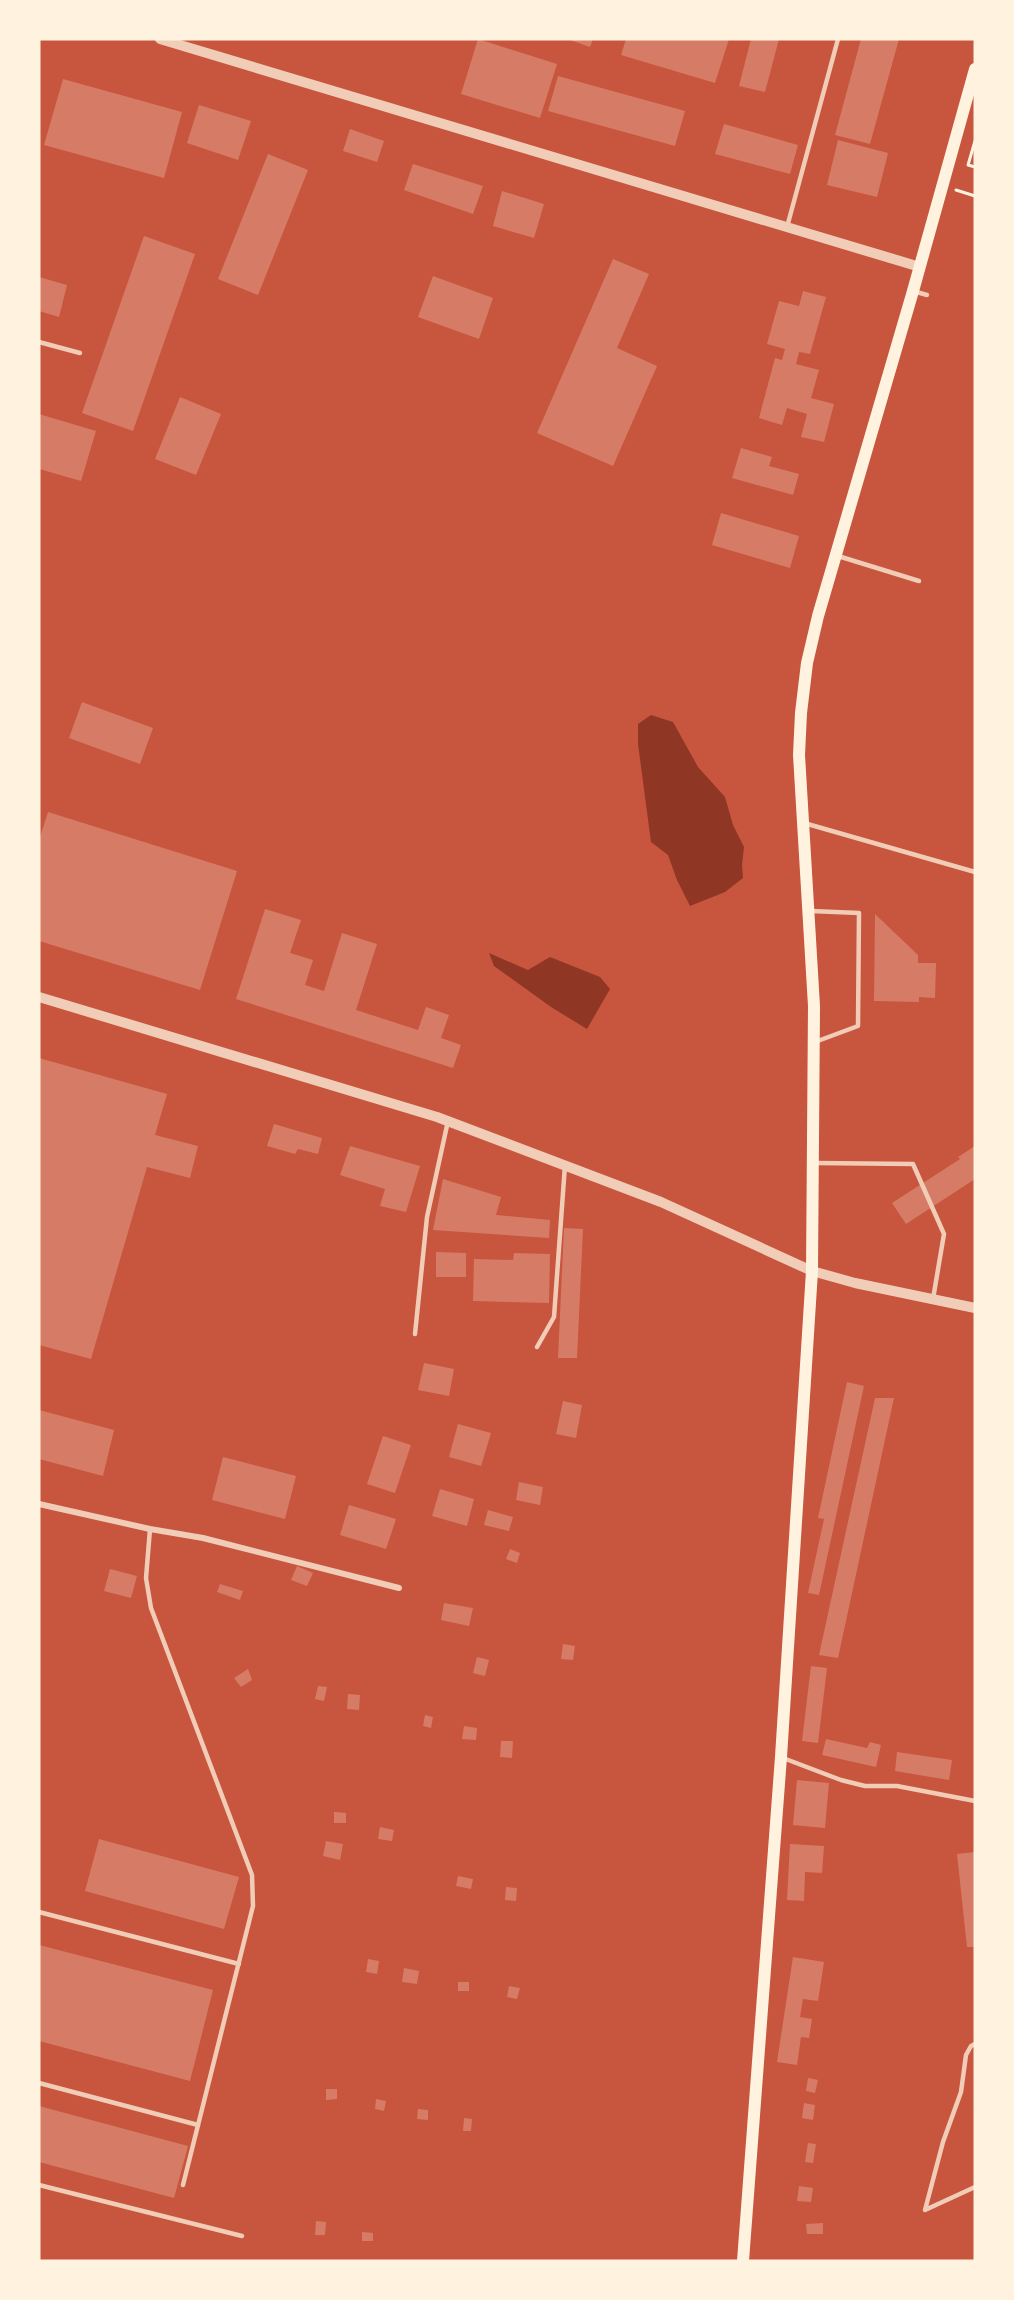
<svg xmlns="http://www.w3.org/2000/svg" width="1014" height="2300" viewBox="0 0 1014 2300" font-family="'Open Sans',sans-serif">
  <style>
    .water { fill: #8f3625 }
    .building { fill: #d67c66 }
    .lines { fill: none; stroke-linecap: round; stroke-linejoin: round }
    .path { stroke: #fff3e0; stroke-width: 3 }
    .service { stroke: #f1ccb7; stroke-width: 4.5 }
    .minor { stroke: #f1ccb7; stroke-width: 6 }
    .tertiary { stroke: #f1ccb7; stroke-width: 10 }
    .secondary { stroke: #fff3e0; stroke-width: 12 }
  </style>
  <rect width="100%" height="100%" fill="#c8553d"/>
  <g class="water">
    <polygon points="651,715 673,722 698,767 725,797 733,825 744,847 742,865 743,878 725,892 690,906 677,880 668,855 651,842 638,744 638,724"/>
    <polygon points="489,953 528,970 550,957 600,977 610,989 587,1029 551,1007 494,966"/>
  </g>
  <g class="building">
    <polygon points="478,39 557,64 540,118 461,94"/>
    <polygon points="567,39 593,39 590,47"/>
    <polygon points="626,39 729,39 715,83 621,55"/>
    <polygon points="751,39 779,39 765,92 739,86"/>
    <polygon points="861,39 899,39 870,144 835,135"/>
    <polygon points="558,76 685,111 675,146 548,111"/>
    <polygon points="63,79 182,112 164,178 44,145"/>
    <polygon points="199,105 251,121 238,160 187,143"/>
    <polygon points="724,124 798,145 790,174 715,154"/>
    <polygon points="350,129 384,141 377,162 343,151"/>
    <polygon points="838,140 888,153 877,197 827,185"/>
    <polygon points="268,154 308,170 258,295 218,279"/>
    <polygon points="413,164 483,186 473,214 404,190"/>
    <polygon points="502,191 544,204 534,238 493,226"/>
    <polygon points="144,236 195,254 133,431 82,413"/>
    <polygon points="613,259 649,274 617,348 657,366 613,466 537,433"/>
    <polygon points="433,276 493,298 479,339 418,317"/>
    <polygon points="39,277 67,285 59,317 39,311"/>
    <polygon points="803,291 826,297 810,354 799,352 796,364 819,370 811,398 834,404 824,442 801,437 807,414 787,408 782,425 759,418 775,358 782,360 785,349 767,344 779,301 799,306"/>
    <polygon points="180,397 221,414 196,475 155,459"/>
    <polygon points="39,414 96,431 81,481 39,469"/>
    <polygon points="741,448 772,457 769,466 799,474 793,495 732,478"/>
    <polygon points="721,513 799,536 790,568 712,545"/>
    <polygon points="82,702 153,728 140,764 69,738"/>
    <polygon points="48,812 237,871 200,990 39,941 39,840"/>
    <polygon points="265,909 301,920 290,953 313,960 305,985 324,991 342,933 377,944 356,1010 418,1030 426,1007 449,1015 441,1038 461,1045 453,1068 236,999"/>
    <polygon points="875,914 918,955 918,963 936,963 935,998 919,997 919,1002 874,1001"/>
    <polygon points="39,1058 167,1094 155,1135 198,1146 190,1178 147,1167 91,1359 39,1345"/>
    <polygon points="274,1124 322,1138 318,1154 298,1149 295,1154 267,1146"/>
    <polygon points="350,1146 420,1166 406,1212 380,1206 385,1189 340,1175"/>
    <polygon points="975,1146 975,1179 906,1224 892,1203 960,1159 958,1157"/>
    <polygon points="443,1179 501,1197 496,1215 550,1220 549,1238 433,1230"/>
    <polygon points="564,1228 583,1229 577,1358 558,1358"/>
    <polygon points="436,1252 466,1253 466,1277 436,1277"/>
    <polygon points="514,1253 550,1254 549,1303 473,1301 474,1259 513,1260"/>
    <polygon points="424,1363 454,1369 449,1396 418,1390"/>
    <polygon points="847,1382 864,1386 819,1595 808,1593 824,1519 818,1518"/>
    <polygon points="875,1398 894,1398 838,1658 819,1655"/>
    <polygon points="563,1401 582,1405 576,1438 556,1434"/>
    <polygon points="39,1410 114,1430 103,1476 39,1459"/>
    <polygon points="458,1424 491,1433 481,1466 449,1457"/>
    <polygon points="383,1436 411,1445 395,1493 367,1484"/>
    <polygon points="223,1457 296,1476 285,1519 212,1500"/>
    <polygon points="519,1482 543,1487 540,1505 516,1500"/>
    <polygon points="440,1489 474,1499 467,1526 432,1516"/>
    <polygon points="349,1505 396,1519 386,1549 340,1535"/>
    <polygon points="488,1510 513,1517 509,1531 484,1525"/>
    <polygon points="510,1549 520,1553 517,1563 506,1559"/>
    <polygon points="297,1566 313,1573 307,1586 291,1580"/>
    <polygon points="110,1569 137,1576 131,1598 104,1591"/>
    <polygon points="220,1584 243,1591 240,1600 217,1592"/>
    <polygon points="444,1603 473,1608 469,1626 441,1620"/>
    <polygon points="563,1644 575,1646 573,1660 561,1659"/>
    <polygon points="477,1657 489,1660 485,1676 473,1673"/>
    <polygon points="811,1666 827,1668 818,1743 802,1741"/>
    <polygon points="248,1669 252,1680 241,1687 234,1678"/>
    <polygon points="318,1686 327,1687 324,1701 315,1699"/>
    <polygon points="348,1694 360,1695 359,1710 347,1709"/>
    <polygon points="425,1715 433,1717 431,1728 423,1726"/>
    <polygon points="464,1726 477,1728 476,1740 462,1739"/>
    <polygon points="826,1739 867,1748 870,1742 881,1745 876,1767 822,1755"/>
    <polygon points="501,1741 513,1741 512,1758 500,1757"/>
    <polygon points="897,1752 952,1760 949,1780 895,1771"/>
    <polygon points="797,1780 829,1783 825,1828 793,1825"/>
    <polygon points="334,1812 346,1813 346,1823 334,1823"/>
    <polygon points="380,1827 394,1830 392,1841 378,1839"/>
    <polygon points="99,1839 239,1877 224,1929 85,1891"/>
    <polygon points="326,1841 343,1844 340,1860 323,1856"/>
    <polygon points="790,1844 824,1846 822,1873 805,1872 804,1901 787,1900"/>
    <polygon points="975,1852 975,1947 967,1947 957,1854"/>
    <polygon points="458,1876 473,1879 471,1889 456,1886"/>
    <polygon points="506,1887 517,1888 516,1901 505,1900"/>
    <polygon points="39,1945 213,1990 190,2081 39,2041"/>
    <polygon points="793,1957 824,1962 818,2001 803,1999 800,2017 812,2019 809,2038 801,2037 797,2065 777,2062"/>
    <polygon points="368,1959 379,1961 377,1974 366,1972"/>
    <polygon points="404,1968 419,1971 417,1984 402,1982"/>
    <rect x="458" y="1982" width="11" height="9"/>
    <polygon points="509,1986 520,1988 517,1999 507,1997"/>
    <polygon points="808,2078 818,2080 815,2093 806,2091"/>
    <polygon points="326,2089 337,2089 337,2099 326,2100"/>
    <polygon points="376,2099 386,2101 384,2111 375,2109"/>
    <polygon points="804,2103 815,2105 813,2120 802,2118"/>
    <polygon points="39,2106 188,2146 174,2198 39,2162"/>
    <polygon points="418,2109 428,2110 428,2120 417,2119"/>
    <polygon points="464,2118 472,2119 471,2131 463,2131"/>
    <polygon points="808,2143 816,2144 813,2163 805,2162"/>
    <polygon points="799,2186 813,2188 811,2202 797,2201"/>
    <polygon points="316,2221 326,2222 325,2235 315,2235"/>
    <polygon points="823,2223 823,2234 807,2234 806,2224"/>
    <polygon points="362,2232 373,2233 373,2241 362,2241"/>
  </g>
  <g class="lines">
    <g class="path">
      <polyline points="975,141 968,165 975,167"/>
      <polyline points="956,190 975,196"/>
    </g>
    <g class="service">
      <polyline points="787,227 838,39"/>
      <polyline points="913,291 927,295"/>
      <polyline points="39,342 80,353"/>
      <polyline points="838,556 919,581"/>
      <polyline points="804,823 975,872"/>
      <polyline points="811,911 859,913 858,1026 815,1042"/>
      <polyline points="815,1163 913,1164 944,1234 933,1299"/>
      <polyline points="415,1334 427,1217 448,1121"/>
      <polyline points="537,1347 554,1317 565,1165"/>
      <polyline points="150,1529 146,1578 151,1608 252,1875 253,1906 183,2185"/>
      <polyline points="783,1758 841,1780 865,1786 897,1786 975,1801"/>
      <polyline points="39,1912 239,1964"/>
      <polyline points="975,2044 971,2046 966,2055 961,2092 943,2142 925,2210 975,2187"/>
      <polyline points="39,2083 198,2125"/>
      <polyline points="39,2185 242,2236"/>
    </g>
    <polyline class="minor" points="39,1504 150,1529 203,1538 399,1588"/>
    <g class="tertiary">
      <polyline points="160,39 920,267"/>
      <polyline points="39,997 437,1117 661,1202 812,1271 855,1283 975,1308"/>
    </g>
    <polyline class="secondary" points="743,2261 781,1757 812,1271 814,1006 799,755 801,713 807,663 818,616 913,291 975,69"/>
  </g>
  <rect width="1014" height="2300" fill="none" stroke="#fff3e0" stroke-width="81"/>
</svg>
